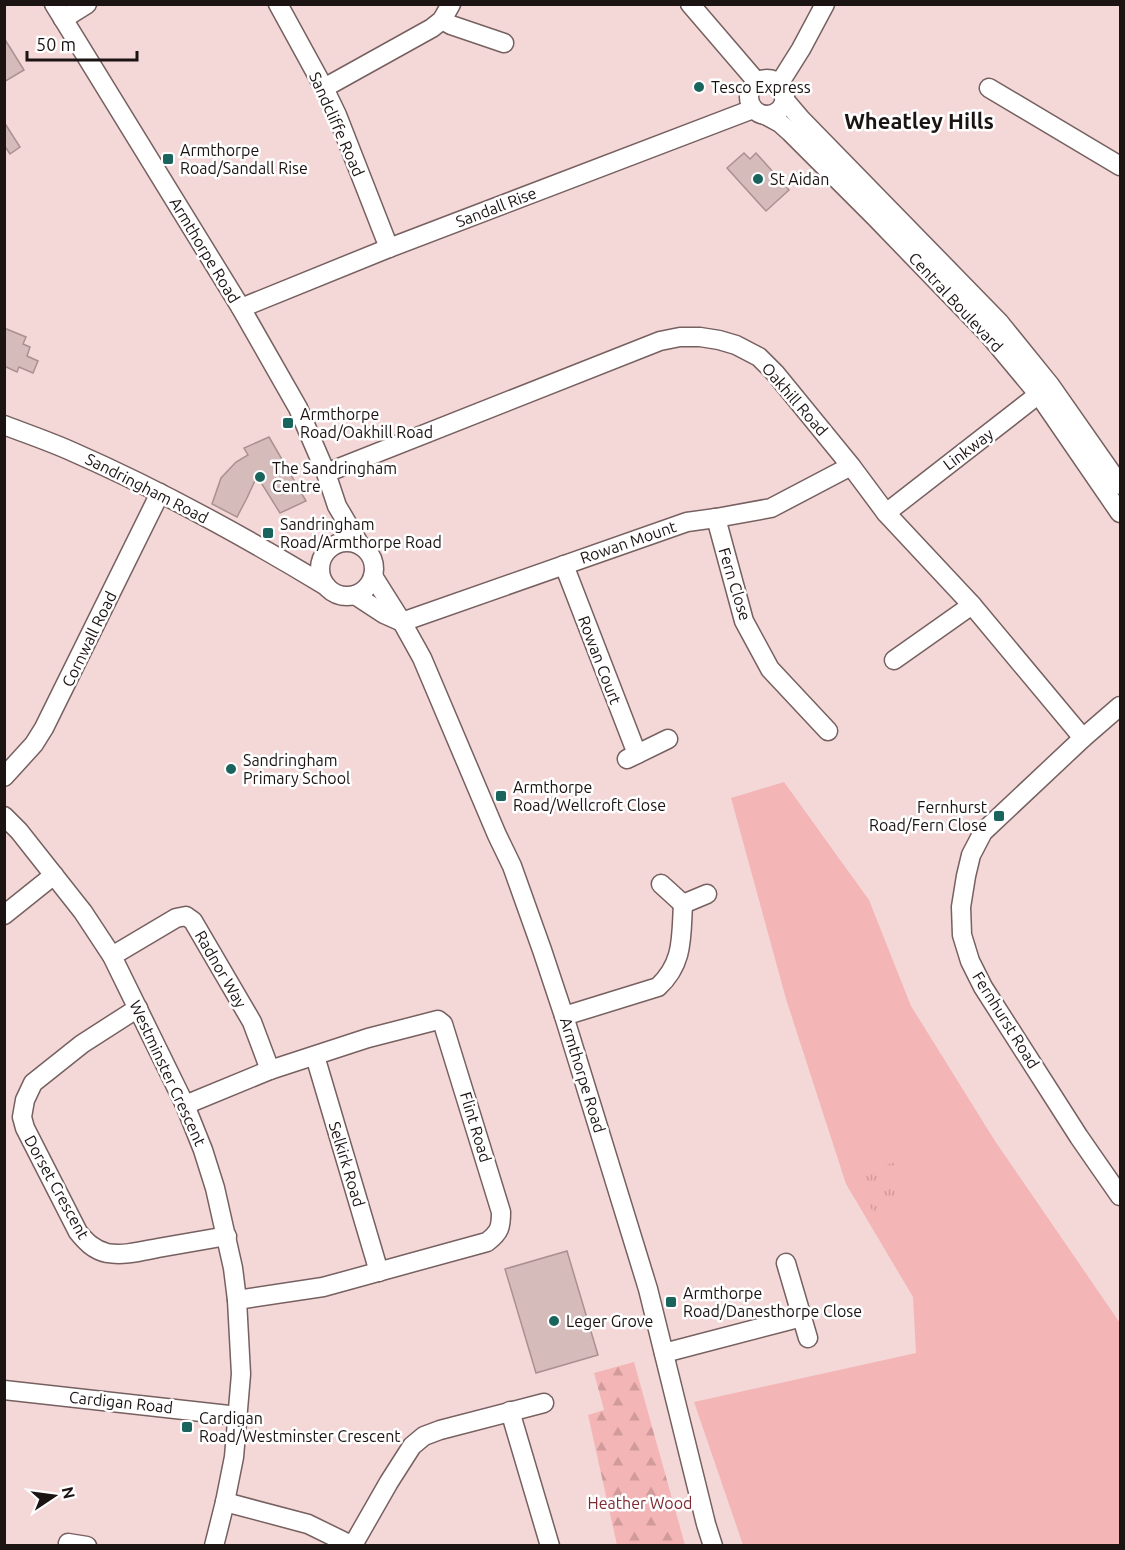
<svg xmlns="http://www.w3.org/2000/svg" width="1125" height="1550" viewBox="0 0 1125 1550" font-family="Ubuntu,sans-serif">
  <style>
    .grass { fill: #f4b5b6 }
    .forest { fill: url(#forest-firs) }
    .park { fill: url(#park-tufts) }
    .building { fill: #d6bbbb; stroke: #aa9091; stroke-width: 1.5 }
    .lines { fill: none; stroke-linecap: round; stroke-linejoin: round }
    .minor-casing { stroke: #776060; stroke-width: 21 }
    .minor { stroke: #fff; stroke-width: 18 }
    .poi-dot { fill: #19655e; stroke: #fff; stroke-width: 2 }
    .labels { text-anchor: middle; stroke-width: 5; stroke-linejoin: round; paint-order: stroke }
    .poi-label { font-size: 16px; fill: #1c1313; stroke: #fff; text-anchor: start }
    .street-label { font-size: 16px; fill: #1c1313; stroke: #fff }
    .park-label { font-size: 16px; fill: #7f2b34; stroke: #fff }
    .district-label { font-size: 22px; font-weight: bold; fill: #1c1313; stroke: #fff }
  </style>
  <defs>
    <pattern id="forest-firs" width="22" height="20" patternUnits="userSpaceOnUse" patternTransform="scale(1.5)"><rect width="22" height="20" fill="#f4b5b6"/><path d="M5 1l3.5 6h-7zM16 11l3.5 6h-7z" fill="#d19b9c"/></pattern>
    <pattern id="park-tufts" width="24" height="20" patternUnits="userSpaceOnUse" patternTransform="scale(1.5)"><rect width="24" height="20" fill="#f4b5b6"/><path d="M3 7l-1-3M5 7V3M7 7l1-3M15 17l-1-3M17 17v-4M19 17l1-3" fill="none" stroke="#d19b9c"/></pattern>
  </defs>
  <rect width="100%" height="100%" fill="#f4d8d8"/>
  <polygon class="grass" points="784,782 869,900 911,1006 995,1141 1120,1323 1120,1545 743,1545 694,1402 916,1353 913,1297 846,1184 786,999 731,798"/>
  <polygon class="forest" points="634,1362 685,1545 617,1545 588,1415 604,1410 594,1373"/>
  <polygon class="park" points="893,1162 915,1201 876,1217 855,1181"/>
  <g class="building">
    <polygon points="4,38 24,70 4,82"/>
    <polygon points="4,122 20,147 10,154 4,145"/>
    <polygon points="744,153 750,159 756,153 789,190 766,211 727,168"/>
    <polygon points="4,328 26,337 23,344 30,347 27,356 38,361 33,373 19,367 17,372 4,366"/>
    <polygon points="269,437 306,501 280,513 257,476 247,498 237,517 212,504 221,478 236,462 248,455 244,448"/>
    <polygon points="567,1251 598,1355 536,1373 505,1269"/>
  </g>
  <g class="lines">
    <defs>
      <g id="minor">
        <polyline points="54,4 241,308 298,408 326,473 337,506 360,545"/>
        <polyline points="278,4 324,88 337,115 389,248"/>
        <polyline points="690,4 757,82"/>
        <polyline points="63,19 87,4"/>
        <polyline points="442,20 451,25 504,43"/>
        <circle cx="767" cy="97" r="18"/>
        <polyline points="779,84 801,49 825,4"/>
        <polyline points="324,88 432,28 442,20 451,4"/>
        <polyline points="989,88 1120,166"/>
        <polyline points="784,99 801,119 999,322 1050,385 1120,485"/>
        <polyline points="765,115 780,123 790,132 876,218 989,335 1039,395 1120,513"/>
        <polyline points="241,308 389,248 753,109"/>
        <path d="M4,425C27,434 51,442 73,452C160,490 245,537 326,586"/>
        <polyline points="326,473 660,341 680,337 700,337 719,340 736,345 759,357 775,373 851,466 886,513 972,605 1083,738"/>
        <polyline points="886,513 1048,387"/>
        <polyline points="716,518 744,621 770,669 828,731"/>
        <circle cx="347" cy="569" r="27"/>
        <polyline points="564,565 637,754"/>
        <polyline points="373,576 402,622 422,658 497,835 512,866 542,950 564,1016 648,1289 706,1524 713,1546"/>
        <polyline points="355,595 384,614 402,622"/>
        <polyline points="402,622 687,522 716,518 771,508 851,466"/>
        <polyline points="894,660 972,605"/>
        <polyline points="1120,706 1083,738 983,832 971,855 966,876 961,907 962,935 970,961 983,987 1079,1137 1120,1196"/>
        <polyline points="627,759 668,739"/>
        <polyline points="4,777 34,744 44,728 160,493"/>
        <polyline points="4,816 19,831 83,912 112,956 185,1105 203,1150 215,1188 233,1268 237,1300 241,1374 234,1457 225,1502 214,1546"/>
        <polyline points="661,884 683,904 707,894"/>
        <polyline points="4,915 54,875"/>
        <polyline points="112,956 176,918 186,916 193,921 252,1022 270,1070"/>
        <path d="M138,1008L82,1044L33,1083L25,1100L22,1117L25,1128L78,1232C86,1242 94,1250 107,1253C124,1256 142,1251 158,1248C181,1244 204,1240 227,1236"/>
        <path d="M564,1016L658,987C684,963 681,937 683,904"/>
        <polyline points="315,1056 379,1272"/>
        <path d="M185,1105L270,1070L368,1038L438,1020L443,1024L501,1212C501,1227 500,1232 487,1242L323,1287L237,1300"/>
        <polyline points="786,1263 808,1338"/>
        <polyline points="664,1353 802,1317"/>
        <polyline points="4,1390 238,1416"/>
        <polyline points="510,1411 550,1546"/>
        <polyline points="225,1502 308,1524 353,1546"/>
        <polyline points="68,1543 87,1546"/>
        <polyline points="353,1545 389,1482 412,1446 424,1436 440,1430 544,1403"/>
      </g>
    </defs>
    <use href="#minor" class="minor-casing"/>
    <use href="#minor" class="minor"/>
  </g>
  <g class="poi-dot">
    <circle cx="699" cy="87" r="6"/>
    <rect x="162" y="153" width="12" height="12" rx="3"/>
    <circle cx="758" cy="179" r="6"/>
    <rect x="282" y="417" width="12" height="12" rx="3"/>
    <circle cx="260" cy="477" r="6"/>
    <rect x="262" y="527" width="12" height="12" rx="3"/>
    <circle cx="231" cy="769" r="6"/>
    <rect x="495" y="790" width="12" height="12" rx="3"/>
    <rect x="993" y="810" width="12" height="12" rx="3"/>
    <rect x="665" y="1296" width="12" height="12" rx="3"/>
    <circle cx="554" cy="1321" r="6"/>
    <rect x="181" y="1421" width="12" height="12" rx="3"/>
  </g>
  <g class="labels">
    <g class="poi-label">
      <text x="711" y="93">Tesco Express</text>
      <text x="180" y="156">Armthorpe<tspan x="180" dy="18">Road/Sandall Rise</tspan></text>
      <text x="770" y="185">St Aidan</text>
      <text x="300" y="420">Armthorpe<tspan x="300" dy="18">Road/Oakhill Road</tspan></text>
      <text x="272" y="474">The Sandringham<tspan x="272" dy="18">Centre</tspan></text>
      <text x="280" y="530">Sandringham<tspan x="280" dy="18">Road/Armthorpe Road</tspan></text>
      <text x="243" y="766">Sandringham<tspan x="243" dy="18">Primary School</tspan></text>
      <text x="513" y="793">Armthorpe<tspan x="513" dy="18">Road/Wellcroft Close</tspan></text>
      <text x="987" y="813" text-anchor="end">Fernhurst<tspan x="987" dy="18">Road/Fern Close</tspan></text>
      <text x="683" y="1299">Armthorpe<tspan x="683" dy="18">Road/Danesthorpe Close</tspan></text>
      <text x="566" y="1327">Leger Grove</text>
      <text x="199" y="1424">Cardigan<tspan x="199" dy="18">Road/Westminster Crescent</tspan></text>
    </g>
    <g class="street-label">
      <text transform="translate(337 124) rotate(66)" y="6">Sandcliffe Road</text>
      <text transform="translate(496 207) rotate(-21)" y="6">Sandall Rise</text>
      <text transform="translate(205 250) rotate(59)" y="6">Armthorpe Road</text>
      <text transform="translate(956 302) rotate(47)" y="6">Central Boulevard</text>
      <text transform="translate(795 399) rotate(49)" y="6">Oakhill Road</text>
      <text transform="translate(968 449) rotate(-37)" y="6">Linkway</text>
      <text transform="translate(147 488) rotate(27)" y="6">Sandringham Road</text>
      <text transform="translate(628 542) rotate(-19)" y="6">Rowan Mount</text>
      <text transform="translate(735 584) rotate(73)" y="6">Fern Close</text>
      <text transform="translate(89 639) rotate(-64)" y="6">Cornwall Road</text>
      <text transform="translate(600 660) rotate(69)" y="6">Rowan Court</text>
      <text transform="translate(221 969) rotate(60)" y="6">Radnor Way</text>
      <text transform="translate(1006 1020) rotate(58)" y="6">Fernhurst Road</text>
      <text transform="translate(168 1073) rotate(65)" y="6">Westminster Crescent</text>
      <text transform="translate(583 1075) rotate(73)" y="6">Armthorpe Road</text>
      <text transform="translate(476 1127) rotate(73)" y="6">Flint Road</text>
      <text transform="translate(347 1164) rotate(73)" y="6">Selkirk Road</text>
      <text transform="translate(57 1187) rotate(61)" y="6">Dorset Crescent</text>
      <text transform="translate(121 1402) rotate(6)" y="6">Cardigan Road</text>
    </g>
    <g class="park-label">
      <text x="640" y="1509">Heather Wood</text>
    </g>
    <g class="district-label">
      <text x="919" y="129">Wheatley Hills</text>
    </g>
  </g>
  <rect width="1125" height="1550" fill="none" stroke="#1c1313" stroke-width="12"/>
  <g transform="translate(54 1496) rotate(77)" stroke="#ffffff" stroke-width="4.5" paint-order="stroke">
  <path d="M0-4.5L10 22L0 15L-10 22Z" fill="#1c1313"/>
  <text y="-9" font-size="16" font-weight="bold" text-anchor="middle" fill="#1c1313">N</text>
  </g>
  <path d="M27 51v9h110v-9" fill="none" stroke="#1c1313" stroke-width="3"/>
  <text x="36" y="51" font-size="18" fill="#1c1313" stroke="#ffffff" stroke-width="4.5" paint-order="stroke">50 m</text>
</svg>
